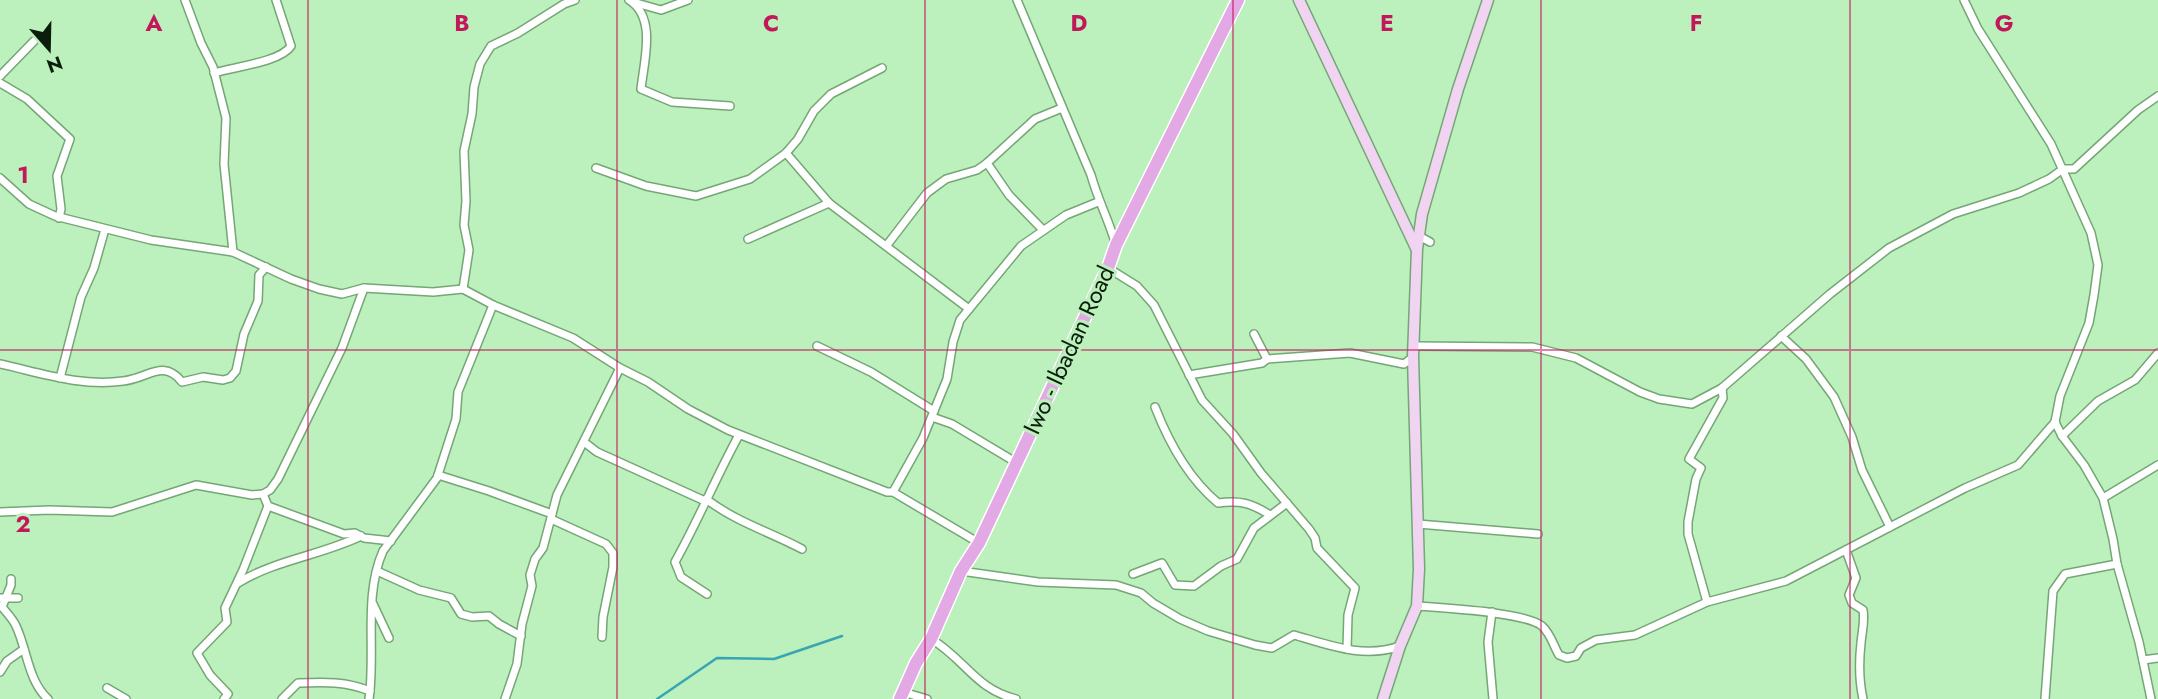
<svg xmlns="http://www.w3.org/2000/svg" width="2158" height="699" viewBox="0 0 2158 699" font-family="Jost,sans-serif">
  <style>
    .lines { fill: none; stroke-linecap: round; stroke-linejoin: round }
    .stream { stroke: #37a6b2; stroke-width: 2.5 }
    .street-casing { stroke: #75a676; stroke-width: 10 }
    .secondary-casing { stroke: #75a676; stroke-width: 13 }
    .primary-casing { stroke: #fff; stroke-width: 15 }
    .street { stroke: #fff; stroke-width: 7 }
    .secondary { stroke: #f0d4f2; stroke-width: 10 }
    .primary { stroke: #e2a9e5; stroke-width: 12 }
    .grid { fill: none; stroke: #c2185b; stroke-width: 2; stroke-opacity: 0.55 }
    .labels { text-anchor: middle; stroke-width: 6; stroke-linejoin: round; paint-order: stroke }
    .street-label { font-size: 24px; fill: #0a1e0b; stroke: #bcf0bc }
    .grid-label { font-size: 23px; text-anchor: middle; font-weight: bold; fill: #c2185b; stroke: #bcf0bc; stroke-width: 6; stroke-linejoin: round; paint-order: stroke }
  </style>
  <rect width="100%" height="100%" fill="#bcf0bc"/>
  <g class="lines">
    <polyline class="stream" points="657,699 717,658 774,659 842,636"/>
    <defs>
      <g id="street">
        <polyline points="185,0 201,43 213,67 226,118 224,164 233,252"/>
        <path d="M629,0C657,17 644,61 641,89L672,102L730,106"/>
        <path d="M1017,0L1091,175C1098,200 1109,221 1116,245"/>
        <polyline points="1964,0 1978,29 2051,144 2091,233 2098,265 2094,295 2089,323 2060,396 2055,422"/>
        <polyline points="636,3 661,10 688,0"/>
        <path d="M214,73C233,67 281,62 291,46L276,0"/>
        <polyline points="0,76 34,41"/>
        <polyline points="0,83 27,99 70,139 57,176 61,209 59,218"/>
        <polyline points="786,153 829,203 969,309"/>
        <polyline points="987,163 1009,195 1043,230"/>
        <polyline points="596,168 646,186 696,196 750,179 786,153 798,139 814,111 831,94 882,68"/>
        <polyline points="0,178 29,204 55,216 151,240 233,252 291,279 319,289 342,294 364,288 433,292 463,289 493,305 573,338 620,368 648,382 688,409 728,430 887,492 893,492 979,543"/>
        <polyline points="1419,236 1430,242"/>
        <polyline points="748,239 829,203"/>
        <polyline points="887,245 927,193 946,179 977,170 987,163 1035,119 1062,108"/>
        <polyline points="1108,268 1137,286 1154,305 1202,400 1233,434 1261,473 1309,529 1315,538 1317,548 1355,588 1348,615 1347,649"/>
        <polyline points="463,289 469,250 464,225 466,201 464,151 472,114 474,87 480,64 491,46 518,33 564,4 575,0"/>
        <polyline points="1254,334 1267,359"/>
        <polyline points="1781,336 1806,359 1834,397 1852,437 1862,470 1890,527"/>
        <polyline points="817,346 871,372 934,411"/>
        <polyline points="1415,346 1532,347 1576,358 1640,392 1659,399 1692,404 1722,388 1830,294 1889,248 1953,214 2019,193 2049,179 2063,169 2074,169 2138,110 2158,96"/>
        <path d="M0,364C41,373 81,387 123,381C147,379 163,358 182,382L203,377L223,380L230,378L236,371L244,334L258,301L259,275L266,267"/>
        <polyline points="1189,375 1262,363 1267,359 1350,353 1404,364 1413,357"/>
        <polyline points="60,378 81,297 94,268 105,229"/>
        <path d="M1155,407C1169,443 1188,478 1218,503C1240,500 1251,503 1270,515"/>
        <polyline points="932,417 952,424 1017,463"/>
        <polyline points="2062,436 2098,401 2135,380 2158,353"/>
        <polyline points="584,442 597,452 705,501"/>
        <polyline points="438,475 489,491 552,514"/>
        <polyline points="893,492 923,438 947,379 953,342 960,320 1021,246 1066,215 1098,202"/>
        <polyline points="263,494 268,506 344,534 355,533 364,538 391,541"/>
        <polyline points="2103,498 2158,465"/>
        <path d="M706,499C738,523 768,531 802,549"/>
        <polyline points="0,512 49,510 112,512 196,485 252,495 263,494 270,490 278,479 342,348 364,288"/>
        <polyline points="551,519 606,544 613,553 613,567 603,617 602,637"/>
        <polyline points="1418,524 1538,534"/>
        <path d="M1846,550L1856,578L1849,595L1852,603L1863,610C1865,622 1862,631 1861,643C1859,661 1859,681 1863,699"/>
        <polyline points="377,571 419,590 451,598 461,614 472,617 489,616 499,624 521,636"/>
        <path d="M961,571L1038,582L1116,585L1141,593L1153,603L1180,619L1208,631L1255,645L1272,648L1294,635C1329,645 1364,659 1400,646"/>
        <polyline points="1133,574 1162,563 1175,585 1194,586 1221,566 1237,559 1254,528 1287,503"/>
        <path d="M11,579V585L2,607C7,613 13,619 16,626C27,649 28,681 48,699"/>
        <path d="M238,583C275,560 322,555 361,536"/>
        <path d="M707,594L681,577L675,562C698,521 716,477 739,435"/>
        <polyline points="1,598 18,598"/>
        <polyline points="1707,602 1688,534 1688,522 1696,479 1701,468 1689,459 1723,398 1722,388"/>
        <polyline points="373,604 389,638"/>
        <path d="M1417,606C1442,608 1525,612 1542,626C1551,634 1553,645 1559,655L1567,658L1576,656L1581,648L1596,640L1635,635L1707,602L1786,581L1965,488L2018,465L2055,422L2062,436L2084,465L2103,498L2113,539L2117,564L2139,642L2151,699"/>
        <polyline points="1492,612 1488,642 1493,699"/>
        <path d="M931,639C965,659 975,689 1016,699"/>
        <polyline points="2143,660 2158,658"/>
        <polyline points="0,672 7,661 24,649"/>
        <polyline points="107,688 126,699"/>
        <polyline points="903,692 927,699"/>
        <polyline points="224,699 228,694 210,675 197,653 227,622 225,608 243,570 268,506"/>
        <path d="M282,699L298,683C324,682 346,681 370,691"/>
        <path d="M369,699C376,652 363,596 383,551L437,478L456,419L458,392L493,305"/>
        <polyline points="505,699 517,664 522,624 532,586 530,575 535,559 543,548 557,495 620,368"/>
        <polyline points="2045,699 2053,591 2065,574 2117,564"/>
      </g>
      <g id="secondary">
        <polyline points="1299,0 1416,248"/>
        <polyline points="1383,699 1400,646 1417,606 1419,569 1413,357 1417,249 1422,214 1458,89 1488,0"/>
      </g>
      <polyline id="primary" points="900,699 916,663 931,639 961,571 979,543 1108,268 1116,245 1238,0"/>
    </defs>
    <use href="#street" class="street-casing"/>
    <use href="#secondary" class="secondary-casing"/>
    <use href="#primary" class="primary-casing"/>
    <use href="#street" class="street"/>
    <use href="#secondary" class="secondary"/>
    <use href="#primary" class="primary"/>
  </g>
  <path class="grid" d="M308,0V699M617,0V699M925,0V699M1233,0V699M1541,0V699M1850,0V699M0,350H2158"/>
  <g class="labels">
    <g class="street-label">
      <text transform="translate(1069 350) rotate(-65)" y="8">Iwo - Ibadan Road</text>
    </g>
  </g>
  <g class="grid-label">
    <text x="154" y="31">A</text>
    <text x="462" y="31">B</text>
    <text x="771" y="31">C</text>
    <text x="1079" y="31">D</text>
    <text x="1387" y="31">E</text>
    <text x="1696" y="31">F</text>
    <text x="2004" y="31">G</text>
    <text x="23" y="183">1</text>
    <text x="23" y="532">2</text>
  </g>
  <g transform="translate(49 49) rotate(160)" stroke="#bcf0bc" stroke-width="5" paint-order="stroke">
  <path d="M0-5L12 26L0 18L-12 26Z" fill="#0a1e0b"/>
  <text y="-10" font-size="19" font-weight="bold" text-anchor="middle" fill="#0a1e0b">N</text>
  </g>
</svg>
